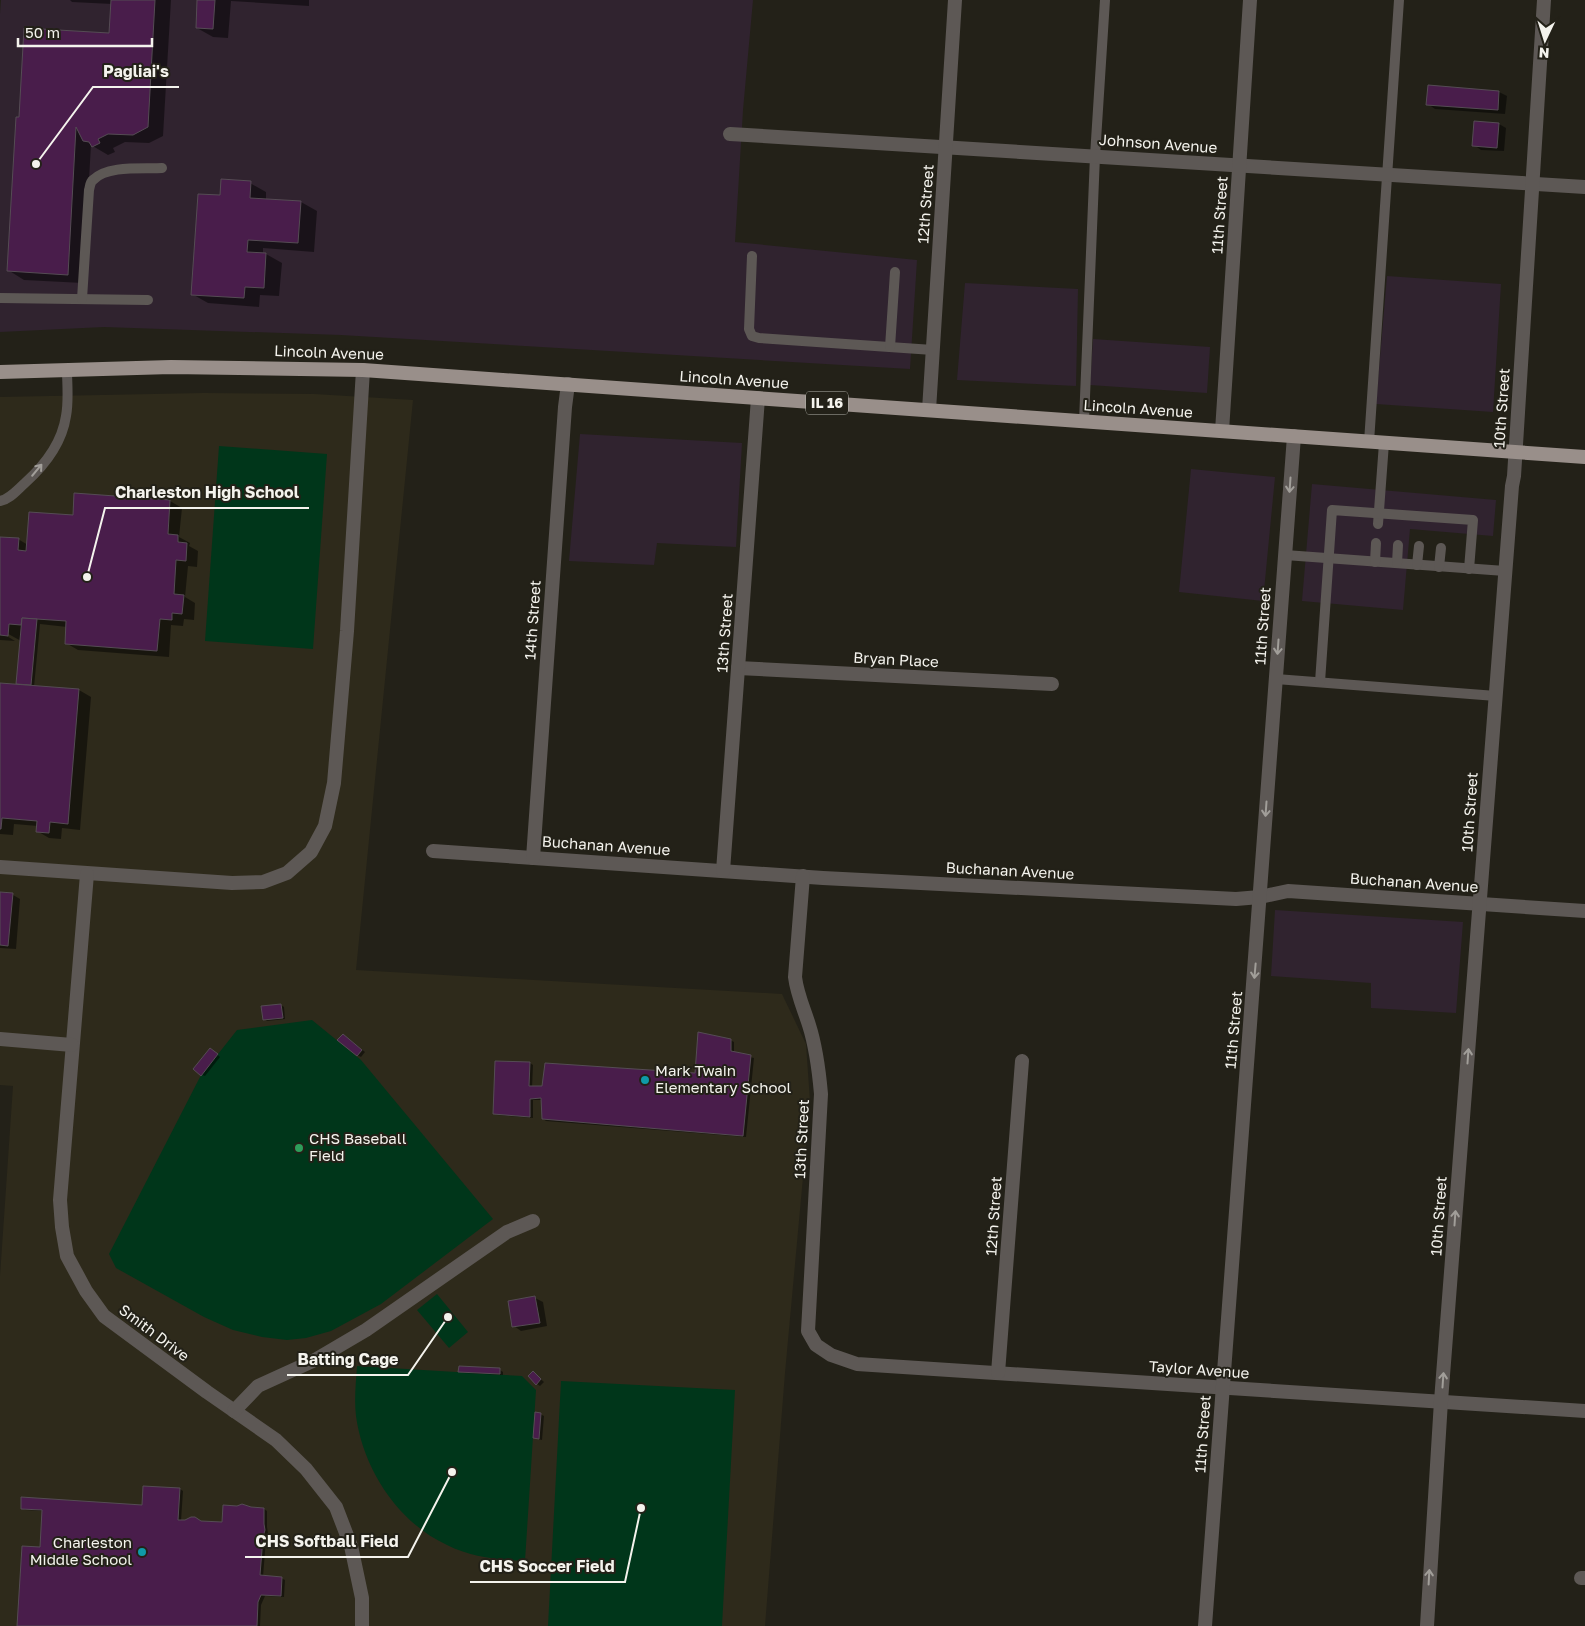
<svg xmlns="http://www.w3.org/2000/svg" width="1585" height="1626" viewBox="0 0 1585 1626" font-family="'Golos Text',sans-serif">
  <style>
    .commercial { fill: #30232f }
    .built { fill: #2e2a1b }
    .green { fill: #00361a }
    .shadow { fill: #0007 }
    .building { fill: #491d4b; stroke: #554c54 }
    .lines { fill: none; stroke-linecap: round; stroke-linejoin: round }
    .service { stroke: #5d5855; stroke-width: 10 }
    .minor { stroke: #5d5855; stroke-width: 14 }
    .primary { stroke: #998f8a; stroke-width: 14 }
    .oneway { stroke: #a19e99 }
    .culture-dot { fill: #0f9aa8; stroke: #232118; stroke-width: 2 }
    .leisure-dot { fill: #2e9e5b; stroke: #232118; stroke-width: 2 }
    .labels { text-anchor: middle; stroke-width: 4; stroke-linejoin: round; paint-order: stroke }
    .shield { fill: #232118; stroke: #b5b4ad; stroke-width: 1 }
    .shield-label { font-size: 14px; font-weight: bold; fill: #f4f3ed }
    .street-label { font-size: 15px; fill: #f4f3ed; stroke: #232118 }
    .poi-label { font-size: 15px; fill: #f4f3ed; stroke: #232118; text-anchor: start }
    .leader { fill: none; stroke: #f4f3ed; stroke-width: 2 }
    .callout-dot { fill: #f4f3ed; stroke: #232118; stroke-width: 2 }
    .callout-label { font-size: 16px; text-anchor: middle; font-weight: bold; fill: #f4f3ed; stroke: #232118; stroke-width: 4; stroke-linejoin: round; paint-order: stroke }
  </style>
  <rect width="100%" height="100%" fill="#232118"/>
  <g class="commercial">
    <polygon points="1,0 753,0 743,110 735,242 917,260 910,369 341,335 104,327 0,332 0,14"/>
    <polygon points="1387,276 1501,284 1493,412 1376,404"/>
    <polygon points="965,283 1078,289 1076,386 957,380"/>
    <polygon points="1093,339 1210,347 1207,393 1090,385"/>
    <polygon points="580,434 742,443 736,547 657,543 654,565 569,561"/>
    <polygon points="1191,469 1275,477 1263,601 1179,592"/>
    <polygon points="1312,484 1496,500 1493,536 1410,529 1403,610 1302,601"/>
    <polygon points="1275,910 1463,922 1456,1013 1371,1008 1371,983 1271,976"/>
  </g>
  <polygon class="built" points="204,393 314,394 413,400 356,970 782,994 806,1044 810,1101 785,1373 765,1626 0,1626 0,1276 13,1086 0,1085 0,397"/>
  <g class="green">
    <polygon points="219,446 327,454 313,649 205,641"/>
    <polygon points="312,1020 361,1060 493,1219 381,1304 331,1331 306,1338 287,1340 262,1337 233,1330 204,1317 116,1268 109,1254 200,1077 237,1030"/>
    <polygon points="437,1294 468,1332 449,1348 417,1310"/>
    <path d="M357,1366L522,1376L536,1390L525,1561C498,1560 471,1557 447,1545C397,1522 363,1468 356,1416C354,1399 356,1382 357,1366Z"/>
    <polygon points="561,1381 735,1390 722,1626 548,1626"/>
  </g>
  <g class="shadow">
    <polygon points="70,0 171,0 163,136 149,143 125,142 113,148 115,152 108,155 91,145 83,283 24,280 8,270 20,118 110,35 112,4 72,2"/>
    <polygon points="198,0 309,0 309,6 231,1 228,38 213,37 197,28"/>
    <polygon points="1429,87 1499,92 1507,96 1505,114 1435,109 1428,104"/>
    <polygon points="1499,124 1506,128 1504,151 1481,150 1474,145"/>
    <polygon points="250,183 266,192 266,200 301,202 317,211 314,252 263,248 263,254 266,254 282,263 279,296 260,295 259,307 208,303 192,294 221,197"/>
    <polygon points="170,501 182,508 179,537 190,543 189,546 198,551 197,567 188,566 185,597 195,603 194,620 184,619 183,626 171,625 169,657 78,650 66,643 67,627 40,624 34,687 79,690 91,697 80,830 62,828 61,839 49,838 37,831 38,826 14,824 13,835 0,834 0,684 22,686 18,683 21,641 3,631 2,633 15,641 0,640 0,538 18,539 28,545 74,516"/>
    <polygon points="0,894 13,895 20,899 16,949 0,948"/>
    <polygon points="281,1005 284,1007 285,1019 267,1021 264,1019"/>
    <polygon points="346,1037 365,1052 361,1057 357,1055"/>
    <polygon points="730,1040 734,1042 734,1053 754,1058 746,1137 546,1121 543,1119 542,1100 533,1100 533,1118 497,1115 494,1113 530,1063 533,1065 532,1088 696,1075"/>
    <polygon points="213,1051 220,1057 205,1076 202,1075"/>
    <polygon points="535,1298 543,1302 547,1326 521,1331 514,1326"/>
    <polygon points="500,1370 503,1372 503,1375 463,1373 460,1371"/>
    <polygon points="534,1373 544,1382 540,1386 537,1384"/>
    <polygon points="540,1414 544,1416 542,1440 534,1438"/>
    <polygon points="180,1489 183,1491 181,1521 223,1524 264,1509 267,1511 267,1527 268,1533 266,1539 263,1577 281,1578 285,1580 284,1597 265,1596 261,1605 260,1626 18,1626 41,1548 43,1511 25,1510 22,1508 143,1506"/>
  </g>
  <g class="building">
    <polygon points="111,0 155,0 148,127 133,135 108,134 98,139 100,143 92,147 89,142 83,141 76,127 68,275 7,271 16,117 19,117 24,28 109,33"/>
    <polygon points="197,0 215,0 213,29 196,28"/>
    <polygon points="1428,85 1499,91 1498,110 1426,105"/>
    <polygon points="1474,121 1499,123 1497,148 1472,146"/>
    <polygon points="221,179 251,181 250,198 301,201 298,243 248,240 247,252 266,253 264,288 245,287 244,298 191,295 198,194 220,195"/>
    <polygon points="74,493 170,500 168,534 178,535 178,542 187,543 186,561 176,560 174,594 184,595 182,614 172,613 172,620 160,619 157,651 65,644 66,621 22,618 21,625 9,624 8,636 0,635 0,537 19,538 18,550 26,551 29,512 73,515"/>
    <polygon points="22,618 37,619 31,685 16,684"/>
    <polygon points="0,683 79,689 68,824 50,822 49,833 36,832 37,821 2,818 1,829 0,829"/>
    <polygon points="0,892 13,893 8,946 0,945"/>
    <polygon points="281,1004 283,1018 263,1020 261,1006"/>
    <polygon points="698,1032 731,1039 731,1051 751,1055 743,1136 542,1119 541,1098 530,1099 530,1117 493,1114 495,1061 530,1062 529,1086 542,1086 545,1063 695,1073"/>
    <polygon points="343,1034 362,1050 357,1056 337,1040"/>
    <polygon points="210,1048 218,1054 201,1076 193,1069"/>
    <polygon points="535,1296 540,1323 512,1327 508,1301"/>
    <polygon points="459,1366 500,1368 500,1374 458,1372"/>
    <polygon points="533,1371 541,1379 536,1385 528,1376"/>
    <polygon points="535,1412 541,1413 539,1439 533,1438"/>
    <polygon points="143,1486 180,1488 178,1520 185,1520 191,1517 195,1517 201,1521 222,1522 223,1505 237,1506 242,1504 251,1507 264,1508 264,1524 265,1530 263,1537 260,1575 282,1577 281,1596 261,1595 258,1602 257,1626 17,1626 22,1546 40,1547 42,1510 21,1509 21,1497 142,1505"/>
  </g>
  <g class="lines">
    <g class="service">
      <polyline points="752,256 749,329 752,336 759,338 933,350"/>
      <polyline points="0,298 148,300"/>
      <path d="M82,299L89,190C90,187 90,182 93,180C107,165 143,169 162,168"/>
      <polyline points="890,347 895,272"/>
      <polyline points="1084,421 1095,156 1105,0"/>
      <polyline points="1369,442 1399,0"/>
      <path d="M0,501C10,499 17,490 25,483C45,465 62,443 66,416C69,401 67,384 67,369"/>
      <polyline points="1378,524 1384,443"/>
      <polyline points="1285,555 1505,571"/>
      <polyline points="1375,562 1376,543"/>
      <polyline points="1397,563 1398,545"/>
      <polyline points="1417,565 1419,546"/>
      <polyline points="1439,567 1441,548"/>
      <polyline points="1276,679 1496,696"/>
      <polyline points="1320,682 1332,510 1473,520 1469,569"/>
    </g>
    <g class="minor">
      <polyline points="730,134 1585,187"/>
      <polyline points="929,410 955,0"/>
      <polyline points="1222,431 1250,0"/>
      <polyline points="738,668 1052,684"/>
      <polyline points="433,851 823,878 1236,899 1260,897 1288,891 1585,911"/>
      <polyline points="533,858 565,407 568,384"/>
      <polyline points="0,867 232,883 263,882 287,873 311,852 325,826 334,783 347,631 363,370"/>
      <polyline points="723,871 758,398"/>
      <polyline points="87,874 60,1200 62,1227 67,1256 86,1291 104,1316 207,1392 276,1440 306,1469 336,1507 351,1546 362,1598 362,1626"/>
      <path d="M803,876L795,977C797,994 804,1009 809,1025C816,1047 819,1071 821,1094L808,1331L816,1345L831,1355L857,1364L1585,1411"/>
      <polyline points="0,1039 72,1045"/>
      <polyline points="998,1373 1022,1061"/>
      <polyline points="234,1411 258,1386 315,1360 366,1330 507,1232 533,1221"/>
      <polyline points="1581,1578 1585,1578"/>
      <polyline points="1205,1626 1294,436"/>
      <polyline points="1427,1626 1441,1401 1512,486 1514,476 1544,0"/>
    </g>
    <polyline class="primary" points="0,372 171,367 363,370 1585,457"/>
  </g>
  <defs><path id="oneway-shaft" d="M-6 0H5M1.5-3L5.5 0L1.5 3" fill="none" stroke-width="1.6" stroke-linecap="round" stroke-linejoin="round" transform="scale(1.25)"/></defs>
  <g class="oneway">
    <use href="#oneway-shaft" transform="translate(37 470) rotate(-50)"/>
    <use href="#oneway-shaft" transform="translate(1290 485) rotate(94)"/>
    <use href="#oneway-shaft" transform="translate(1278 647) rotate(94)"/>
    <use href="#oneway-shaft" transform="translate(1266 809) rotate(94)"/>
    <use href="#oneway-shaft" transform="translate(1255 971) rotate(95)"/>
    <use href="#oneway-shaft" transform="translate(1468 1056) rotate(-86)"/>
    <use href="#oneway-shaft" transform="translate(1455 1218) rotate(-86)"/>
    <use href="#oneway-shaft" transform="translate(1443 1380) rotate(-86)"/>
    <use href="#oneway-shaft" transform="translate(1429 1577) rotate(-87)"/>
  </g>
  <g class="culture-dot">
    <circle cx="645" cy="1080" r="5"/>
    <circle cx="142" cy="1552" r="5"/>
  </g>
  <circle class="leisure-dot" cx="299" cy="1148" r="5"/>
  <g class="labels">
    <rect class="shield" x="806" y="391.5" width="42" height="23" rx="4"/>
    <g class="shield-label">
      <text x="827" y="408">IL 16</text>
    </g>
    <g class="street-label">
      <text transform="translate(1158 144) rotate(4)" y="5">Johnson Avenue</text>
      <text transform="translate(926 204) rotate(-86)" y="5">12th Street</text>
      <text transform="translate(1220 215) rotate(-86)" y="5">11th Street</text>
      <text transform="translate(329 353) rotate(2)" y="5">Lincoln Avenue</text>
      <text transform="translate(734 380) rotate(4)" y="5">Lincoln Avenue</text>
      <text transform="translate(1502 408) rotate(-86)" y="5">10th Street</text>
      <text transform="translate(1138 409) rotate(4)" y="5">Lincoln Avenue</text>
      <text transform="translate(533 620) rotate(-86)" y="5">14th Street</text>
      <text transform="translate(1263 626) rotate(-86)" y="5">11th Street</text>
      <text transform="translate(725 633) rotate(-86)" y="5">13th Street</text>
      <text transform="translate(896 660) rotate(3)" y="5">Bryan Place</text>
      <text transform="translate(1470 812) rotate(-86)" y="5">10th Street</text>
      <text transform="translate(606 846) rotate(4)" y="5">Buchanan Avenue</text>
      <text transform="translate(1010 871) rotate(3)" y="5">Buchanan Avenue</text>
      <text transform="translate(1414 883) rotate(4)" y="5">Buchanan Avenue</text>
      <text transform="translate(1234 1030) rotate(-85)" y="5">11th Street</text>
      <text transform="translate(802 1139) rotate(-87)" y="5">13th Street</text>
      <text transform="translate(994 1216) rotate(-86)" y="5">12th Street</text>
      <text transform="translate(1439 1216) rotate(-86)" y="5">10th Street</text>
      <text transform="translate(154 1333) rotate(37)" y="5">Smith Drive</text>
      <text transform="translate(1199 1370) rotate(4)" y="5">Taylor Avenue</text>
      <text transform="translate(1203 1434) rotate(-86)" y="5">11th Street</text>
    </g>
    <g class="poi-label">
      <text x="655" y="1076">Mark Twain<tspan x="655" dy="17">Elementary School</tspan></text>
      <text x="309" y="1144">CHS Baseball<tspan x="309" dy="17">Field</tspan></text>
      <text x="132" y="1548" text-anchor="end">Charleston<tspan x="132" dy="17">Middle School</tspan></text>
    </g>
  </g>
  <path class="leader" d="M36 164L93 87H179M87 577L105 508H309M448 1317L408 1375H287M452 1472L408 1557H245M641 1508L625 1582H470"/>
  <g class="callout-dot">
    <circle cx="36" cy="164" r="5"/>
    <circle cx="87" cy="577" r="5"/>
    <circle cx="448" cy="1317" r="5"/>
    <circle cx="452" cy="1472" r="5"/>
    <circle cx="641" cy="1508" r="5"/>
  </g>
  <g class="callout-label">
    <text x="136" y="77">Pagliai's</text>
    <text x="207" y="498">Charleston High School</text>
    <text x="348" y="1365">Batting Cage</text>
    <text x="327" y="1547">CHS Softball Field</text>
    <text x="547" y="1572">CHS Soccer Field</text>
  </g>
  <g transform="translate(1545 40) rotate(184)" stroke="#232118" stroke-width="4" paint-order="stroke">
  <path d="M0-4L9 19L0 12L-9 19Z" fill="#f4f3ed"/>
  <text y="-8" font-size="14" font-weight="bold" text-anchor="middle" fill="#f4f3ed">N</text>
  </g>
  <path d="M18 38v8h134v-8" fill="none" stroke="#f4f3ed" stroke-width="2.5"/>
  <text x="25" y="38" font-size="15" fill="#f4f3ed" stroke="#232118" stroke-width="4" paint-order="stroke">50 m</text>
</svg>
